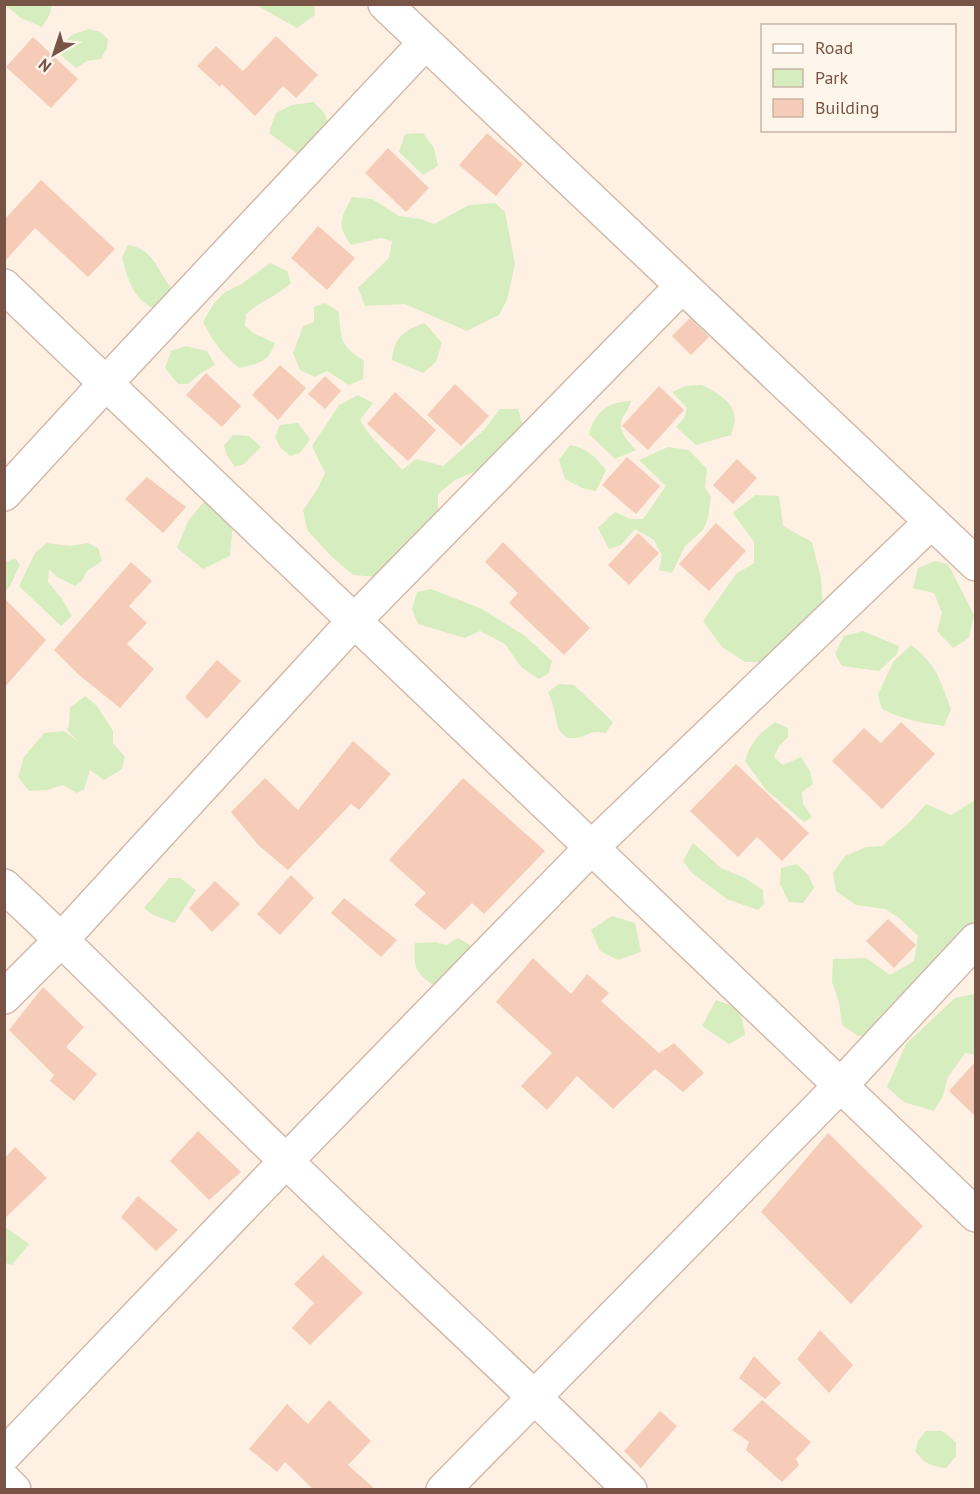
<svg xmlns="http://www.w3.org/2000/svg" width="980" height="1494" viewBox="0 0 980 1494" font-family="'PT Sans',sans-serif">
  <style>
    .green { fill: #d6edc0 }
    .building { fill: #f6ccb8 }
    .lines { fill: none; stroke-linecap: round; stroke-linejoin: round }
    .street-casing { stroke: #d2baaa; stroke-width: 36 }
    .street { stroke: #fff; stroke-width: 33 }
  </style>
  <rect width="100%" height="100%" fill="#fef1e3"/>
  <g class="green">
    <polygon points="5,5 5,4 52,5 50,14 42,27 21,18"/>
    <polygon points="258,5 314,5 315,15 297,28 258,6"/>
    <polygon points="89,29 100,32 108,39 107,48 101,59 87,61 76,68 57,52 71,35"/>
    <polygon points="314,102 325,114 329,127 299,155 269,133 276,113 292,105"/>
    <polygon points="423,133 434,148 438,166 423,175 399,152 405,134"/>
    <path d="M352,197L372,199L399,216L421,219L434,224L469,205L495,203L505,212L515,264L507,300L499,315L467,331L405,304L365,306L358,288L389,258L392,241L381,238L351,245C336,225 341,218 352,197Z"/>
    <path d="M128,245C155,249 157,272 173,290L162,304L153,308C133,299 128,279 122,258Z"/>
    <path d="M270,263L287,271L291,283C277,296 259,302 246,314L245,326L253,333L275,343C268,363 259,363 239,368C223,355 212,340 203,322L214,303L225,292L240,285Z"/>
    <path d="M325,303L339,312C341,341 340,345 364,361L363,379L349,385L327,371L315,377L300,370L293,353L303,326L314,322V307Z"/>
    <path d="M425,323L442,343L436,362L423,373L392,360C394,337 404,330 425,323Z"/>
    <polygon points="186,346 207,351 215,365 201,373 188,384 178,384 165,368 171,351"/>
    <path d="M702,385C716,392 735,402 735,420C735,424 732,431 731,435L696,445L676,427L684,418L687,408L672,392L686,386Z"/>
    <path d="M358,395L373,403L360,420C371,439 388,453 402,470L416,459L443,466L484,430L500,409H518L525,433L504,459L455,480L438,494V514L378,577L353,575L331,556L307,530L303,510L317,490L325,473L312,446L339,405Z"/>
    <path d="M631,401C629,409 625,413 622,419C617,431 629,442 636,450L615,459L589,434C595,412 607,402 631,401Z"/>
    <polygon points="298,423 310,439 300,453 290,456 280,447 275,437 280,425"/>
    <polygon points="233,435 249,436 261,447 244,464 235,467 226,454 224,445"/>
    <path d="M570,445C586,447 596,458 606,470L596,491L582,488L565,479L559,460Z"/>
    <polygon points="668,447 689,450 707,469 705,487 711,497 708,518 703,530 685,546 672,573 659,570 662,555 654,540 635,529 621,545 609,549 598,528 615,512 630,519 643,519 666,486 639,460"/>
    <polygon points="755,495 779,496 783,526 812,542 821,578 823,611 773,662 745,662 722,647 703,621 736,574 754,563 754,542 733,513"/>
    <polygon points="206,499 234,512 230,556 203,569 177,548 188,521"/>
    <polygon points="47,543 70,546 88,543 98,548 102,561 87,571 81,582 75,586 57,577 49,569 48,582 62,599 72,616 61,626 19,586 35,553"/>
    <polygon points="15,558 20,565 9,588 5,590 5,563"/>
    <polygon points="935,561 948,564 974,615 969,638 953,648 937,631 942,613 934,593 913,588 918,568"/>
    <polygon points="431,589 482,609 525,636 552,661 549,673 539,679 521,667 505,644 480,631 465,638 418,624 412,609 417,592"/>
    <polygon points="863,631 899,646 897,654 879,671 842,666 835,654 844,636"/>
    <path d="M911,645C938,666 939,678 951,709L944,726C921,723 902,719 882,709L878,695L893,662Z"/>
    <path d="M559,684L574,685L613,722L606,733C588,729 589,737 574,738C556,740 557,717 553,706C552,701 550,697 548,692Z"/>
    <polygon points="85,696 97,706 113,731 113,743 125,757 122,769 104,780 90,770 84,789 77,793 63,785 47,790 29,791 18,777 24,757 44,733 64,731 79,742 66,729 69,727 70,708"/>
    <path d="M775,722L788,728V737L779,746L774,757L783,765L801,757L810,771L813,784L802,792L803,804L812,817L804,822L766,790L745,761C750,743 760,733 775,722Z"/>
    <polygon points="975,800 975,931 874,1034 858,1036 842,1025 839,1002 832,982 833,959 866,958 890,975 914,961 918,936 899,918 885,909 856,905 836,891 833,873 845,856 866,847 882,846 909,823 926,804 951,815"/>
    <polygon points="693,843 721,868 745,878 763,890 764,904 758,910 727,899 692,873 683,861"/>
    <polygon points="797,864 809,876 814,888 803,903 789,902 780,884 781,868"/>
    <polygon points="169,878 180,878 196,890 175,923 153,915 144,908"/>
    <polygon points="612,916 635,923 641,952 618,960 600,951 591,930"/>
    <path d="M458,938L470,945L483,946L439,989C417,974 413,971 415,943L436,942L446,945Z"/>
    <polygon points="974,994 976,996 975,1055 965,1053 948,1077 943,1096 934,1111 904,1102 887,1087 906,1044 955,998"/>
    <path d="M716,1000C739,1007 742,1012 745,1035L729,1044L702,1026Z"/>
    <polygon points="5,1227 29,1244 12,1265 5,1263"/>
    <path d="M926,1431H942L956,1442V1456L946,1468C932,1467 924,1463 915,1451L918,1441Z"/>
  </g>
  <g class="building">
    <polygon points="276,36 318,75 296,98 283,86 255,116 222,84 220,87 197,66 216,46 243,71"/>
    <polygon points="33,37 78,79 51,108 6,67"/>
    <polygon points="487,133 523,164 496,196 459,165"/>
    <polygon points="388,148 429,188 406,212 365,173"/>
    <polygon points="41,180 115,249 88,277 35,228 4,262 4,220"/>
    <polygon points="318,226 355,258 327,290 291,258"/>
    <polygon points="690,318 709,337 691,355 672,336"/>
    <polygon points="280,365 306,388 278,420 252,395"/>
    <polygon points="206,373 241,406 222,427 186,395"/>
    <polygon points="325,376 341,391 325,409 308,394"/>
    <polygon points="455,384 489,416 461,446 427,415"/>
    <polygon points="659,386 684,410 648,450 622,426"/>
    <polygon points="395,392 436,430 408,461 367,424"/>
    <polygon points="627,457 660,486 636,514 602,485"/>
    <polygon points="737,459 757,478 733,504 713,485"/>
    <polygon points="147,477 186,507 163,533 125,499"/>
    <polygon points="716,523 746,551 709,591 679,564"/>
    <polygon points="638,533 659,553 629,585 608,565"/>
    <polygon points="503,542 590,628 564,655 509,603 518,593 485,562"/>
    <polygon points="131,562 152,581 129,606 147,623 127,644 154,669 120,708 79,675 54,650"/>
    <polygon points="4,598 46,640 4,688"/>
    <polygon points="217,660 241,681 207,719 185,697"/>
    <polygon points="901,722 935,754 882,809 832,761 864,728 881,743"/>
    <polygon points="353,741 391,774 359,810 351,804 288,870 258,845 231,812 265,778 298,810"/>
    <polygon points="736,764 809,833 782,861 757,837 738,857 690,811"/>
    <polygon points="463,778 545,851 484,914 472,903 445,930 414,905 426,893 389,860"/>
    <polygon points="291,875 314,898 280,935 257,914"/>
    <polygon points="215,881 240,904 212,932 189,908"/>
    <polygon points="344,898 397,940 381,957 331,913"/>
    <polygon points="888,919 916,945 894,968 866,941"/>
    <polygon points="533,958 571,994 587,974 609,993 601,1001 659,1053 674,1043 704,1073 683,1092 655,1069 613,1109 577,1076 547,1110 521,1086 552,1053 496,1002"/>
    <polygon points="43,987 84,1027 66,1047 97,1074 74,1101 50,1081 54,1075 9,1030"/>
    <polygon points="975,1062 975,1116 949,1091"/>
    <polygon points="198,1131 241,1172 209,1200 170,1161"/>
    <polygon points="828,1133 923,1226 851,1304 761,1212"/>
    <polygon points="15,1147 47,1178 4,1219 4,1159"/>
    <polygon points="138,1196 178,1230 156,1251 121,1217"/>
    <polygon points="323,1255 363,1293 310,1345 292,1328 314,1303 294,1284"/>
    <polygon points="820,1330 853,1365 829,1393 797,1359"/>
    <polygon points="754,1356 781,1383 765,1399 739,1378"/>
    <polygon points="329,1400 371,1441 348,1465 376,1490 314,1490 285,1462 277,1472 249,1449 287,1404 308,1424"/>
    <polygon points="762,1400 811,1442 796,1459 799,1465 782,1482 746,1450 749,1442 732,1430"/>
    <polygon points="660,1411 677,1426 641,1468 624,1451"/>
  </g>
  <g class="lines">
    <defs>
      <g id="street">
        <polyline points="385,4 976,564"/>
        <polyline points="4,286 976,1215"/>
        <polyline points="4,494 107,382 425,43"/>
        <path d="M4,886C101,975 191,1070 286,1161C400,1272 517,1378 630,1490"/>
        <polyline points="4,997 62,939 354,621 682,286"/>
        <polyline points="4,1455 286,1161 591,848 931,522"/>
        <polyline points="4,1480 14,1490"/>
        <polyline points="443,1490 840,1086 976,940"/>
      </g>
    </defs>
    <use href="#street" class="street-casing"/>
    <use href="#street" class="street"/>
  </g>
  <rect width="980" height="1494" fill="none" stroke="#785446" stroke-width="12"/>
  <rect x="761" y="24" width="195" height="108" fill="#fff6eb" stroke="#c9b5a9" stroke-width="1.5"/>
  <rect x="773" y="44" width="30" height="9" fill="#ffffff" stroke="#c9b5a9" stroke-width="1.5"/>
  <text x="815" y="54" font-size="18" fill="#785446">Road</text>
  <rect x="773" y="69" width="30" height="18" fill="#d6edc0" stroke="#c9b5a9" stroke-width="1.5"/>
  <text x="815" y="84" font-size="18" fill="#785446">Park</text>
  <rect x="773" y="99" width="30" height="18" fill="#f6ccb8" stroke="#c9b5a9" stroke-width="1.5"/>
  <text x="815" y="114" font-size="18" fill="#785446">Building</text>
  <g transform="translate(54 54) rotate(219)" stroke="#fff6eb" stroke-width="4.5" paint-order="stroke">
  <path d="M0-4.5L10 22L0 15L-10 22Z" fill="#785446"/>
  <text y="-9" font-size="16" font-weight="bold" text-anchor="middle" fill="#785446">N</text>
  </g>
</svg>
